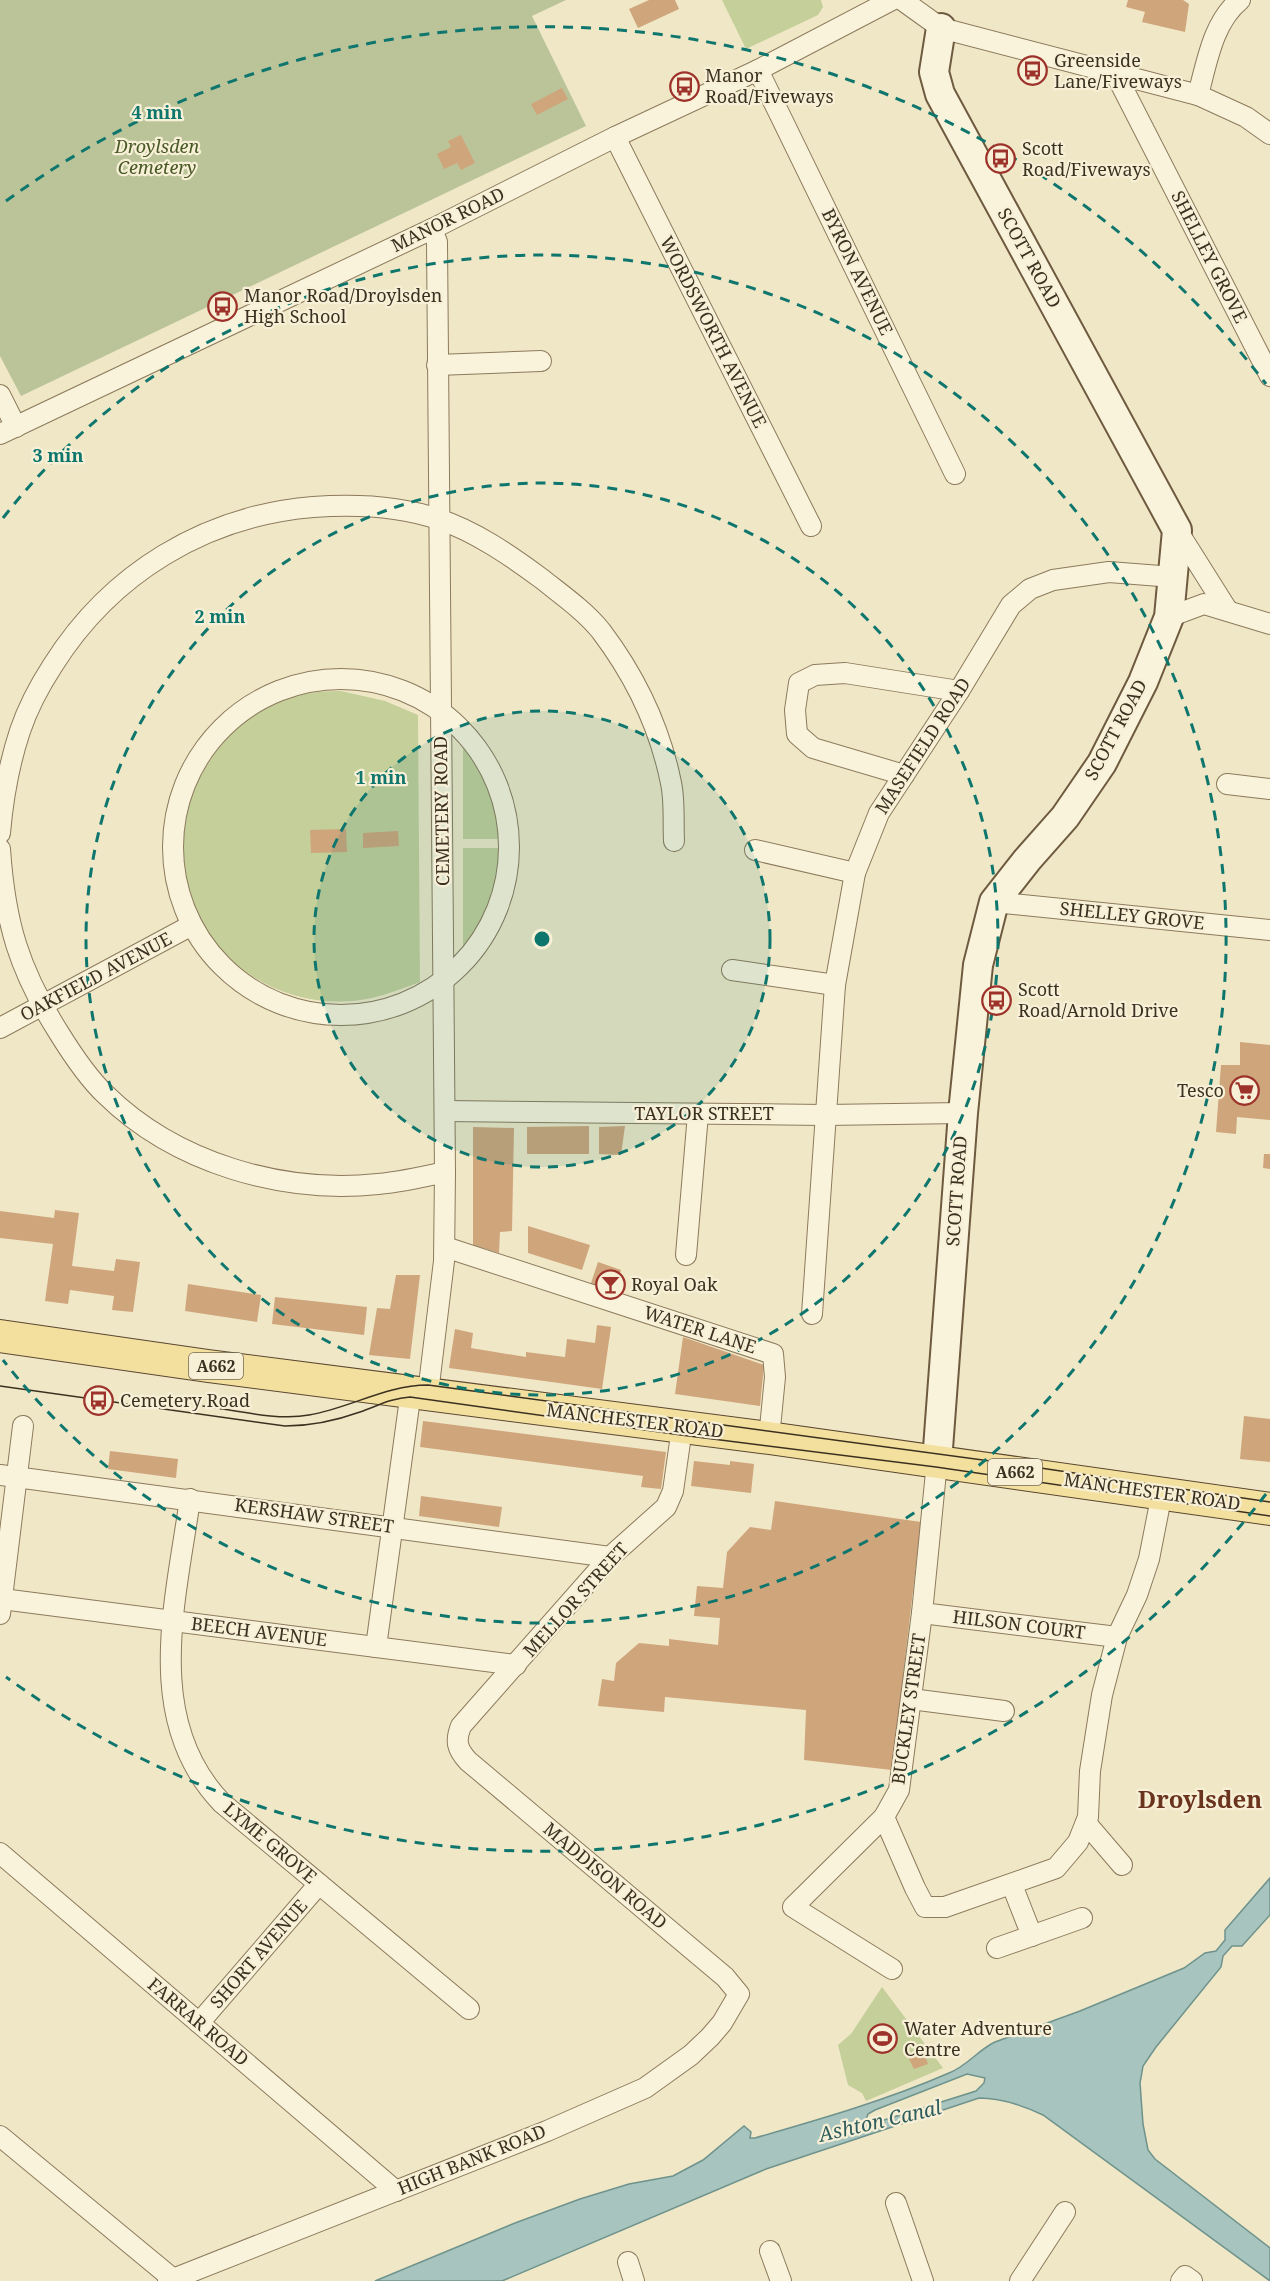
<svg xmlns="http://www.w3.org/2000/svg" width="1270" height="2281" viewBox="0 0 1270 2281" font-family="'Noto Serif',serif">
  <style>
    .green { fill: #c4cf9a }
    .cemetery { fill: #bbc499 }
    .water { fill: #a8c4be; stroke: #6e938c; stroke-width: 1.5; fill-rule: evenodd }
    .building { fill: #cfa57c }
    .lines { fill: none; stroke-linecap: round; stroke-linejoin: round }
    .street-casing { stroke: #8c7a5c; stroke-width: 22 }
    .secondary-casing { stroke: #6e5a3f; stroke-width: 32 }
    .primary-casing { stroke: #5a4730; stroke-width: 34 }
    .street { stroke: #faf3db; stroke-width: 20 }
    .secondary { stroke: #faf3db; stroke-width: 28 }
    .primary { stroke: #f3e09f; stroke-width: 32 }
    .tram { stroke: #3c3020; stroke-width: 1.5 }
    .ring { fill: none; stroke: #0f766e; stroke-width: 3; stroke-dasharray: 10 8 }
    .labels { text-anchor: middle; stroke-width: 4.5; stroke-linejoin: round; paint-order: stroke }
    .shield { fill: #f7f0d7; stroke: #746a57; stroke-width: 1.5 }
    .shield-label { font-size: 16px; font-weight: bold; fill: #3c3020 }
    .poi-label { font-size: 18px; fill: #3c3020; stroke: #f7f0d7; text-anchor: start }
    .park-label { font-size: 18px; font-style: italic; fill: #485926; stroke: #f7f0d7 }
    .street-label { font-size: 18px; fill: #3c3020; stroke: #f7f0d7 }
    .water-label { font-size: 20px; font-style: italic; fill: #2f5c5c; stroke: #f7f0d7 }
    .district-label { font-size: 24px; font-weight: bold; fill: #6a341e; stroke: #f7f0d7 }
    .centre { fill: #0f766e; stroke: #f7f0d7; stroke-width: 3 }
    .ring-label { font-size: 18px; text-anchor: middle; font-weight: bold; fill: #0f766e; stroke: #f7f0d7; stroke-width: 4.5; stroke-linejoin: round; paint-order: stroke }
  </style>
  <rect width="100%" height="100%" fill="#f0e7c7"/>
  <g class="green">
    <polygon points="722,0 821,0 823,7 818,15 746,49"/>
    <path d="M341,691L385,701L418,715L420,982C404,988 388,994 372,998C283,1017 193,957 183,865C175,794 225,714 296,696C310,692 326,691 341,691Z"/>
    <path d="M463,742C484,771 497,803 501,839H463Z"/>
    <path d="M463,848H501C500,884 486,920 463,949Z"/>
    <polygon points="882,1987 943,2068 866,2101 862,2093 848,2085 838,2045 851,2034"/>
  </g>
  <polygon class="cemetery" points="0,0 566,0 532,16 586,126 21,396 0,356"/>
  <path class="water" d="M1270,1878V1915L1242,1946H1232L1223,1956L1221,1967L1156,2047L1143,2066L1140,2083L1143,2124L1148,2150L1155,2159L1270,2248V2281L1043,2115C1022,2105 1001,2098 979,2098L766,2169L502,2281H375L515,2223L580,2199L629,2184L673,2176L703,2160L744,2126L751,2132L750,2138H755C821,2119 887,2100 949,2073C967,2066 978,2050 995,2042L1080,2011L1184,1968L1205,1953L1216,1951L1225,1940V1930ZM967,2074L985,2078L984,2083L976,2091L881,2121L866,2120L868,2114L875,2110Z"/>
  <g class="building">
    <polygon points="649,0 675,0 679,9 638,28 629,9"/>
    <polygon points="1128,0 1183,0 1189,4 1185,32 1142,22 1145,12 1126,7"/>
    <polygon points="562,88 568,99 537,115 531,104"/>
    <polygon points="461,135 475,163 461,170 457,163 444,169 437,154 451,147 448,141"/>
    <polygon points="346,829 347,852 311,853 310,830"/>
    <polygon points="398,831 399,846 363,848 363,833"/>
    <polygon points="1240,1042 1270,1045 1270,1120 1237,1117 1236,1134 1216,1132 1221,1065 1240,1065"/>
    <polygon points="589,1126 589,1154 527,1154 527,1127"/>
    <polygon points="625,1126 621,1155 599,1154 599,1127"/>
    <polygon points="473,1127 514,1128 512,1231 500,1232 499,1253 473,1245"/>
    <polygon points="1264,1154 1270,1154 1270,1169 1263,1168"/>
    <polygon points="55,1210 79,1213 72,1266 114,1271 116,1259 140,1262 133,1312 112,1310 114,1296 70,1290 68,1304 45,1301 53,1244 0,1238 0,1211 54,1218"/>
    <polygon points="528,1226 590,1245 582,1270 528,1253"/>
    <polygon points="598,1262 621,1270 613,1294 590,1286"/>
    <polygon points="396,1275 420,1275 410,1359 369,1355 377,1308 390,1309"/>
    <polygon points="188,1284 261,1295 257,1322 185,1311"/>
    <polygon points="275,1297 367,1307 364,1335 272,1324"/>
    <polygon points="597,1325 611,1327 602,1389 449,1368 455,1329 473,1333 471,1348 526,1357 526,1352 565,1357 567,1339 595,1343"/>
    <polygon points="683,1337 764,1365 760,1406 675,1394"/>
    <polygon points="1244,1416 1270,1419 1270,1462 1240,1459"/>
    <polygon points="423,1421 666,1452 661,1489 641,1487 643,1476 420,1447"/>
    <polygon points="110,1451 178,1459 176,1478 108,1469"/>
    <polygon points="694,1461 730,1465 730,1461 754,1464 751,1493 691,1486"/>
    <polygon points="421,1496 502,1507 499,1527 419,1516"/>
    <polygon points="775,1501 921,1522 892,1770 804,1760 806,1710 665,1697 664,1712 598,1706 602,1679 614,1681 616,1663 639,1643 669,1646 669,1639 718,1645 720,1618 694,1616 697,1586 723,1588 727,1552 750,1527 771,1530"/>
    <polygon points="924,2053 928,2064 914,2069 909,2059"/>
  </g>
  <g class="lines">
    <defs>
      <g id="street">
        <polyline points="902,0 941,28 1198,95 1246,117 1270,134"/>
        <polyline points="758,70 955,474"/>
        <polyline points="1115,73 1270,376"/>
        <path d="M1198,95C1207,62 1213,22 1240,0"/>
        <polyline points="615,137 811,526"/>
        <polyline points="437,365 541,361"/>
        <polyline points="0,395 16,427"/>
        <polyline points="0,434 432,229 615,137 758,70 892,0"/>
        <polyline points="1177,530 1228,611"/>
        <polyline points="1169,617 1204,604 1270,624"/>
        <circle cx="341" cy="847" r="168"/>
        <polyline points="904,775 813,748 797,734 795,710 799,683 815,675 845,673 959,691"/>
        <polyline points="1227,784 1270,789"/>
        <path d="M0,833C3,798 9,764 20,731C28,707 40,685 53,665C111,573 205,516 313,507C353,504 399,506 438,519C475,531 511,556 542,579C562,595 585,611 601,631C635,676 660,728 671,783C675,801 673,822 674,841"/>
        <path d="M0,849C5,923 19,970 59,1033C72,1054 87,1077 105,1094C175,1163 282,1194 378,1184C401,1182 423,1177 445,1172"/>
        <polyline points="755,850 855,873"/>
        <polyline points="994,902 1270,930"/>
        <polyline points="732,970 835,985"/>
        <polyline points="0,1028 192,925"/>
        <polyline points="445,1111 825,1115 963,1113"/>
        <polyline points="445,1247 773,1354 775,1377 769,1438"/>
        <polyline points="686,1255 698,1114"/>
        <polyline points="812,1314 835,985 855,873 879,813 959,691 1011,605 1030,589 1053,580 1109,572 1173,577"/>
        <polyline points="428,1393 444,1261 445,1172 437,242 432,229"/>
        <polyline points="0,1475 610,1557"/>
        <path d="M190,1499C176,1600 142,1720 222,1803L469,2009"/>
        <polyline points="2,1599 516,1665"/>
        <polyline points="922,1613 1117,1637"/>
        <polyline points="0,1614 23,1426"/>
        <polyline points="376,1647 411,1391"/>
        <polyline points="911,1699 1004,1711"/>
        <polyline points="884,1817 915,1888 925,1907 945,1907 1056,1868 1078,1842 1088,1817 1090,1771 1102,1695 1117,1637 1137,1595 1149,1559 1162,1493"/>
        <polyline points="1086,1823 1122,1865"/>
        <polyline points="0,1853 396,2191"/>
        <polyline points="1012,1885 1032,1936"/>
        <polyline points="997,1948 1082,1918"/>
        <polyline points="892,1969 793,1907 884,1817 899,1790 922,1613 937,1462"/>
        <polyline points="199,2023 319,1884"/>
        <polyline points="0,2136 173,2279"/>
        <polyline points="896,2203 923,2281"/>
        <polyline points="770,2251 781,2281"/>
        <polyline points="628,2262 634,2281"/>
        <path d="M168,2281L547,2131L645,2088L691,2055L710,2037L722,2023L739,1994L725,1977L468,1761C457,1749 455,1741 461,1726L610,1557L666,1507L673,1491L682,1428"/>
        <polyline points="1020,2281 1065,2212"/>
        <polyline points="1181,2281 1185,2276 1192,2281"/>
      </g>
      <polyline id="secondary" points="937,1462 963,1113 978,965 994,902 1027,860 1065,817 1102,763 1143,682 1169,617 1177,530 940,94 934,72 941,28"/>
      <polyline id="primary" points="0,1336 208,1366 769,1438 1270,1509"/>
    </defs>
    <use href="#street" class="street-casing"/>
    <use href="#secondary" class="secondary-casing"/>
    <use href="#primary" class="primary-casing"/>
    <use href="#street" class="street"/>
    <use href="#secondary" class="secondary"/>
    <use href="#primary" class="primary"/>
    <g class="tram">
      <path d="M0,1386L285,1426C311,1426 335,1421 360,1412C377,1406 392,1398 410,1397L681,1435L936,1467L1270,1516"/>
      <path d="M203,1406C235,1410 277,1421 309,1415C350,1408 386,1385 428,1385L1027,1466L1270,1502"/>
    </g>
  </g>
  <circle cx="542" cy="939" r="228" fill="#0f766e" fill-opacity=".12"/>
  <g class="ring">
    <circle cx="542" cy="939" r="228"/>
    <circle cx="542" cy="939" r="456"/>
    <path d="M3 518A684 684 0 1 1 3 1360"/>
    <path d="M1266 1494A912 912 0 0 1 6 1677M6 201A912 912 0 0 1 1266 384"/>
  </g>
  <defs>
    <symbol id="bus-ring" viewBox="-11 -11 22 22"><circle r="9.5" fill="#f7f0d7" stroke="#9d322a" stroke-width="1.5"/><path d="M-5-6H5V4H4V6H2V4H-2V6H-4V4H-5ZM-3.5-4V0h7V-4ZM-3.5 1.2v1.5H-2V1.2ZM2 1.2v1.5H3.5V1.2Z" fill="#9d322a"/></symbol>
    <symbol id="supermarket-ring" viewBox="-11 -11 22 22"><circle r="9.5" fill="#f7f0d7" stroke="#9d322a" stroke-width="1.5"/><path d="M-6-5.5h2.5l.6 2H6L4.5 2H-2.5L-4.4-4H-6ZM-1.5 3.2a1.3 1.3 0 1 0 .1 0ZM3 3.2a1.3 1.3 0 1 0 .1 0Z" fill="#9d322a"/></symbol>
    <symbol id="bar-ring" viewBox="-11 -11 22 22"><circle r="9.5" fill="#f7f0d7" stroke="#9d322a" stroke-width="1.5"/><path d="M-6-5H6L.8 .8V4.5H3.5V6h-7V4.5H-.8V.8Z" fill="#9d322a"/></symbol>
    <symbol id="stadium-ring" viewBox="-11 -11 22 22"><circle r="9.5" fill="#f7f0d7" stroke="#9d322a" stroke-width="1.5"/><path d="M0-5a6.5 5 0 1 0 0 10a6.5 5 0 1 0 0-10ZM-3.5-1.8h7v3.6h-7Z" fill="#9d322a"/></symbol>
  </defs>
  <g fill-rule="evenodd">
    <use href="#bus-ring" x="1016" y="54" width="33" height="33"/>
    <use href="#bus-ring" x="668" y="70" width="33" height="33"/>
    <use href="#bus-ring" x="984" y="142" width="33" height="33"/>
    <use href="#bus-ring" x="206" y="290" width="33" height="33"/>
    <use href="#bus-ring" x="980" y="984" width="33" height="33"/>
    <use href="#supermarket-ring" x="1228" y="1074" width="33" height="33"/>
    <use href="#bar-ring" x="594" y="1268" width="33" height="33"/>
    <use href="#bus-ring" x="82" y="1384" width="33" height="33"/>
    <use href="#stadium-ring" x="866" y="2022" width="33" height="33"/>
  </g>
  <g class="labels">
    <g class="shield">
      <rect x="189" y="1353" width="54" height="26" rx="4.5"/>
      <rect x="988" y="1459" width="54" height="26" rx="4.5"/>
    </g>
    <g class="shield-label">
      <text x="216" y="1372">A662</text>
      <text x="1015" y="1478">A662</text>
    </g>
    <g class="poi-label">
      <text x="1054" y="67">Greenside<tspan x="1054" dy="21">Lane/Fiveways</tspan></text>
      <text x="705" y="82">Manor<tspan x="705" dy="21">Road/Fiveways</tspan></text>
      <text x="1022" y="155">Scott<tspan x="1022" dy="21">Road/Fiveways</tspan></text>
      <text x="244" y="302">Manor Road/Droylsden<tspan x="244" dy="21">High School</tspan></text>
      <text x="1018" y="996">Scott<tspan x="1018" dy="21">Road/Arnold Drive</tspan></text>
      <text x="1224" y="1097" text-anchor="end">Tesco</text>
      <text x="631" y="1291">Royal Oak</text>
      <text x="120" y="1407">Cemetery Road</text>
      <text x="904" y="2035">Water Adventure<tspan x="904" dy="21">Centre</tspan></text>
    </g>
    <g class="park-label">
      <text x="157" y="153">Droylsden<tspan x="157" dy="21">Cemetery</tspan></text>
    </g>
    <g class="street-label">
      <text transform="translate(448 220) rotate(-26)" y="6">MANOR ROAD</text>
      <text transform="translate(1209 257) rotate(63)" y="6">SHELLEY GROVE</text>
      <text transform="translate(1029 258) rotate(61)" y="6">SCOTT ROAD</text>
      <text transform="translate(857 272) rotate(64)" y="6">BYRON AVENUE</text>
      <text transform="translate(713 332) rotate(63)" y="6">WORDSWORTH AVENUE</text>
      <text transform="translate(1116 730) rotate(-62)" y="6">SCOTT ROAD</text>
      <text transform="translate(923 746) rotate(-57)" y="6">MASEFIELD ROAD</text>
      <text transform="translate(442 811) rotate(-91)" y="6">CEMETERY ROAD</text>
      <text transform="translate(1132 916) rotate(6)" y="6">SHELLEY GROVE</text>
      <text transform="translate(96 977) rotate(-28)" y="6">OAKFIELD AVENUE</text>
      <text x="704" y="1120">TAYLOR STREET</text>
      <text transform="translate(957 1191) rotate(-86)" y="6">SCOTT ROAD</text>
      <text transform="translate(700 1330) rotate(18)" y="6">WATER LANE</text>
      <text transform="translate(635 1421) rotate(7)" y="6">MANCHESTER ROAD</text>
      <text transform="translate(1152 1492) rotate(8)" y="6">MANCHESTER ROAD</text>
      <text transform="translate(314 1516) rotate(8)" y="6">KERSHAW STREET</text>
      <text transform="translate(576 1600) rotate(-48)" y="6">MELLOR STREET</text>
      <text transform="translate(1019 1625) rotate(7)" y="6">HILSON COURT</text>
      <text transform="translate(259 1632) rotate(7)" y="6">BEECH AVENUE</text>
      <text transform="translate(909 1709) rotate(-82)" y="6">BUCKLEY STREET</text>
      <text transform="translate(270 1843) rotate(40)" y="6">LYME GROVE</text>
      <text transform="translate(605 1876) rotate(40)" y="6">MADDISON ROAD</text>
      <text transform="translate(259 1954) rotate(-49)" y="6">SHORT AVENUE</text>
      <text transform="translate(198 2022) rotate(40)" y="6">FARRAR ROAD</text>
      <text transform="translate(472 2160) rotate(-22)" y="6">HIGH BANK ROAD</text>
    </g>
    <g class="water-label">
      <text transform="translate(880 2121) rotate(-13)" y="7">Ashton Canal</text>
    </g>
    <g class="district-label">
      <text x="1200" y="1808">Droylsden</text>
    </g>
  </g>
  <circle cx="542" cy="939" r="9" class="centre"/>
  <g class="ring-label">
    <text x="157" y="119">4 min</text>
    <text x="58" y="462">3 min</text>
    <text x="220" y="623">2 min</text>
    <text x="381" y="784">1 min</text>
  </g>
</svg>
